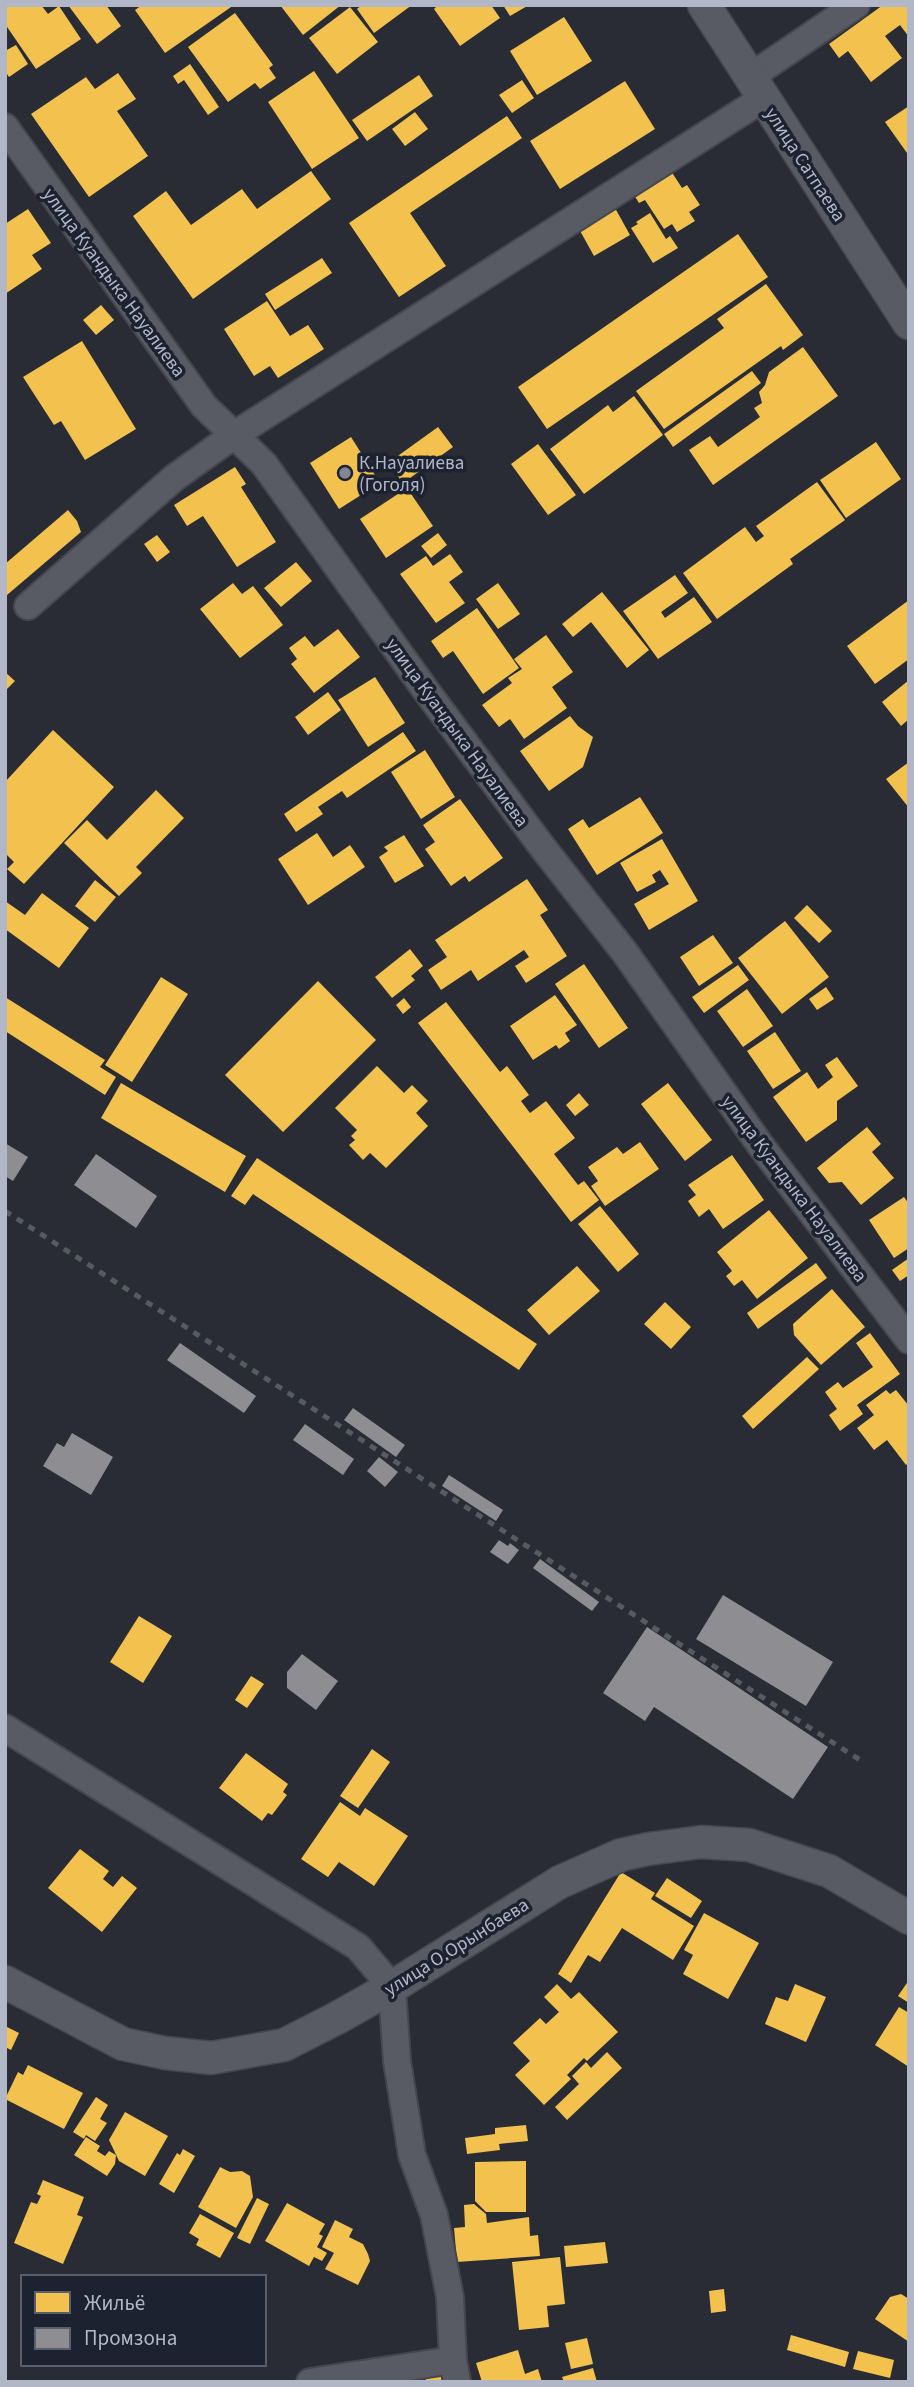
<svg xmlns="http://www.w3.org/2000/svg" width="914" height="2387" viewBox="0 0 914 2387" font-family="'Source Sans 3',sans-serif">
  <style>
    .homes { fill: #f2c14e }
    .industry { fill: #8d8d92 }
    .lines { fill: none; stroke-linecap: round; stroke-linejoin: round }
    .minor-casing { stroke: #45474f; stroke-width: 30 }
    .tertiary-casing { stroke: #45474f; stroke-width: 35 }
    .minor { stroke: #585b63; stroke-width: 26 }
    .tertiary { stroke: #585b63; stroke-width: 32 }
    .rail { stroke: #565a61; stroke-width: 5; stroke-dasharray: 7 7; stroke-linecap: butt }
    .poi-dot { fill: #828694; stroke: #1c2230; stroke-width: 2.5 }
    .labels { text-anchor: middle; stroke-width: 7; stroke-linejoin: round; paint-order: stroke }
    .street-label { font-size: 19px; fill: #b2b7c7; stroke: #1c2230 }
    .poi-label { font-size: 19px; fill: #b2b7c7; stroke: #1c2230; text-anchor: start }
  </style>
  <rect width="100%" height="100%" fill="#292c35"/>
  <g class="homes">
    <polygon points="5,5 41,5 48,14 59,6 81,39 36,69 5,24"/>
    <polygon points="68,5 106,5 121,26 97,44"/>
    <polygon points="142,5 234,5 165,53 135,10"/>
    <polygon points="280,5 341,5 303,35"/>
    <polygon points="362,5 412,5 374,33 357,9"/>
    <polygon points="438,5 491,5 500,18 460,46 434,9"/>
    <polygon points="503,5 529,5 510,16"/>
    <polygon points="883,5 909,5 909,37 900,25 885,36 902,58 871,82 848,51 839,58 829,44"/>
    <polygon points="350,7 378,42 337,74 309,38"/>
    <polygon points="235,13 273,65 269,68 276,78 260,89 255,83 228,102 188,47"/>
    <polygon points="564,17 592,61 537,95 510,51"/>
    <polygon points="16,45 28,64 9,77 5,71 5,51"/>
    <polygon points="190,64 219,107 208,115 184,80 178,84 173,76"/>
    <polygon points="314,71 359,138 312,169 268,102"/>
    <polygon points="118,73 136,99 117,111 148,156 89,197 31,114 86,77 95,89"/>
    <polygon points="419,75 433,96 367,141 352,120"/>
    <polygon points="522,80 534,98 512,113 499,95"/>
    <polygon points="625,81 655,129 560,189 530,141"/>
    <polygon points="909,106 909,152 907,153 885,122"/>
    <polygon points="415,112 428,129 405,146 392,129"/>
    <polygon points="507,116 522,138 410,213 446,266 399,297 349,223"/>
    <polygon points="311,171 331,199 193,299 133,216 166,191 191,225 242,189 257,209"/>
    <polygon points="671,171 682,188 687,185 700,205 689,212 695,221 677,232 672,224 664,229 645,200 639,203 634,195"/>
    <polygon points="615,208 630,235 594,256 579,229"/>
    <polygon points="28,209 51,243 32,255 42,269 5,294 5,224"/>
    <polygon points="650,213 666,239 670,236 678,248 653,263 631,228 638,224 636,222"/>
    <polygon points="738,234 768,277 547,429 518,387"/>
    <polygon points="322,258 332,273 275,310 265,294"/>
    <polygon points="766,284 803,335 783,350 781,346 664,429 636,391 724,328 717,319"/>
    <polygon points="267,301 290,336 308,325 324,349 278,378 270,366 254,376 224,329"/>
    <polygon points="101,305 114,320 96,335 83,320"/>
    <polygon points="82,341 136,429 85,460 61,421 54,425 23,377"/>
    <polygon points="803,347 838,396 713,485 689,450 710,436 718,447 760,417 754,408 762,403 759,392 765,385 769,372"/>
    <polygon points="752,371 761,383 673,447 664,434"/>
    <polygon points="634,396 663,435 584,494 550,449 608,405 613,412"/>
    <polygon points="438,427 453,447 403,483 388,463"/>
    <polygon points="351,437 380,483 339,509 310,463"/>
    <polygon points="876,442 901,479 846,518 820,480"/>
    <polygon points="538,444 576,495 548,515 511,464"/>
    <polygon points="235,467 246,484 241,487 276,542 237,567 203,516 187,526 174,505"/>
    <polygon points="817,482 845,520 790,559 793,564 717,619 683,573 745,527 756,542 764,536 756,526"/>
    <polygon points="407,488 433,526 386,558 360,519"/>
    <polygon points="68,510 77,521 81,532 7,595 5,593 5,564"/>
    <polygon points="438,533 447,545 431,558 421,546"/>
    <polygon points="157,535 170,552 157,562 144,544"/>
    <polygon points="450,554 463,572 449,582 465,603 436,623 400,574 426,556 433,566"/>
    <polygon points="296,562 312,581 281,607 264,588"/>
    <polygon points="675,575 688,593 661,612 665,618 694,597 712,622 658,659 623,611"/>
    <polygon points="233,583 242,594 253,586 283,625 240,658 200,609"/>
    <polygon points="498,583 520,614 498,629 476,599"/>
    <polygon points="602,592 649,650 627,668 591,622 573,637 562,624"/>
    <polygon points="909,600 909,659 875,684 847,646"/>
    <polygon points="477,608 519,668 483,694 453,651 443,658 431,641"/>
    <polygon points="338,629 360,657 314,693 291,664 297,659 289,648 305,636 314,647"/>
    <polygon points="546,635 573,672 552,687 567,708 524,739 510,719 499,727 482,705 512,683 508,678 522,669 514,659"/>
    <polygon points="5,672 15,681 5,691"/>
    <polygon points="375,677 405,723 368,747 338,700"/>
    <polygon points="909,680 909,719 901,726 882,702"/>
    <polygon points="328,692 341,710 308,735 295,717"/>
    <polygon points="570,716 578,726 593,737 583,767 549,791 520,751"/>
    <polygon points="53,730 114,787 24,884 7,869 14,862 5,853 5,782"/>
    <polygon points="403,732 416,751 347,798 342,791 318,807 323,814 296,832 284,814"/>
    <polygon points="425,750 455,797 421,819 391,772"/>
    <polygon points="909,762 909,808 886,779"/>
    <polygon points="156,790 184,818 136,867 142,873 119,896 64,843 87,820 107,840"/>
    <polygon points="640,797 663,833 597,875 568,829 583,819 589,828"/>
    <polygon points="460,799 503,858 469,882 465,876 451,886 425,849 435,842 423,825"/>
    <polygon points="317,833 333,857 350,845 365,867 308,905 278,859"/>
    <polygon points="404,835 424,866 395,883 379,857 388,851 384,847"/>
    <polygon points="662,839 698,901 649,930 634,904 669,884 660,870 652,875 656,882 637,892 620,863"/>
    <polygon points="527,879 548,910 540,915 567,956 526,983 515,966 529,957 524,950 478,981 471,970 441,990 428,970 447,957 435,940"/>
    <polygon points="95,880 116,897 95,922 75,906"/>
    <polygon points="42,893 89,928 59,968 5,929 5,901 25,915"/>
    <polygon points="807,905 832,931 819,943 794,918"/>
    <polygon points="785,921 829,977 782,1014 738,958"/>
    <polygon points="713,935 733,963 699,986 680,957"/>
    <polygon points="410,949 423,966 411,976 415,980 392,998 375,977"/>
    <polygon points="584,964 628,1028 599,1048 555,984"/>
    <polygon points="738,965 749,980 704,1013 692,997"/>
    <polygon points="161,977 188,994 132,1082 105,1065"/>
    <polygon points="318,981 376,1040 283,1132 225,1075"/>
    <polygon points="826,987 834,999 817,1010 809,999"/>
    <polygon points="747,989 773,1026 743,1047 717,1011"/>
    <polygon points="555,995 577,1025 565,1033 570,1041 559,1049 556,1045 533,1060 510,1026"/>
    <polygon points="5,997 105,1060 100,1067 116,1077 105,1095 5,1031"/>
    <polygon points="404,998 411,1007 403,1014 396,1005"/>
    <polygon points="446,1002 500,1072 507,1066 529,1095 521,1101 530,1113 546,1101 575,1138 554,1154 578,1185 584,1181 599,1200 571,1222 418,1023"/>
    <polygon points="775,1032 801,1071 773,1089 747,1051"/>
    <polygon points="837,1057 858,1086 837,1101 837,1120 806,1142 773,1097 807,1072 818,1089 833,1077 825,1065"/>
    <polygon points="377,1066 404,1093 412,1085 428,1101 416,1113 428,1126 386,1168 370,1153 363,1160 349,1145 355,1140 351,1136 357,1130 335,1108"/>
    <polygon points="121,1083 246,1156 225,1192 101,1118"/>
    <polygon points="668,1083 712,1140 685,1161 641,1104"/>
    <polygon points="579,1093 589,1105 575,1116 566,1105"/>
    <polygon points="867,1127 881,1144 872,1152 894,1178 861,1205 842,1182 829,1183 817,1168"/>
    <polygon points="640,1142 659,1169 605,1206 591,1186 598,1181 588,1167 617,1147 623,1154"/>
    <polygon points="732,1155 764,1200 723,1229 709,1209 699,1217 688,1201 696,1195 688,1185"/>
    <polygon points="257,1158 537,1344 519,1370 253,1194 245,1205 231,1196"/>
    <polygon points="904,1197 909,1204 909,1248 894,1258 869,1220"/>
    <polygon points="600,1206 639,1254 618,1272 578,1224"/>
    <polygon points="769,1210 808,1258 757,1299 742,1280 734,1286 726,1276 732,1271 717,1252"/>
    <polygon points="909,1258 909,1275 900,1281 892,1270"/>
    <polygon points="816,1263 827,1278 758,1329 747,1313"/>
    <polygon points="577,1266 600,1291 549,1335 527,1310"/>
    <polygon points="832,1289 865,1327 821,1365 794,1335 793,1324"/>
    <polygon points="665,1302 691,1327 671,1349 644,1324"/>
    <polygon points="870,1333 900,1374 857,1405 863,1414 840,1431 829,1415 837,1409 825,1392 838,1382 843,1388 873,1367 856,1343"/>
    <polygon points="807,1357 819,1369 753,1429 742,1416"/>
    <polygon points="886,1390 890,1394 896,1390 909,1406 909,1463 906,1465 887,1440 874,1450 857,1428 874,1415 866,1405"/>
    <polygon points="139,1616 172,1636 143,1683 110,1662"/>
    <polygon points="251,1676 264,1684 247,1708 235,1700"/>
    <polygon points="372,1749 390,1762 358,1808 340,1796"/>
    <polygon points="246,1753 288,1784 283,1792 287,1795 272,1815 268,1813 262,1821 219,1788"/>
    <polygon points="340,1802 360,1816 365,1808 408,1836 374,1886 339,1862 328,1877 301,1859"/>
    <polygon points="80,1849 109,1871 103,1879 113,1887 122,1876 137,1888 102,1932 48,1888"/>
    <polygon points="621,1872 655,1893 651,1899 694,1926 673,1960 622,1928 600,1962 588,1955 571,1983 558,1974"/>
    <polygon points="667,1878 702,1901 691,1918 655,1896"/>
    <polygon points="704,1913 759,1943 728,1999 683,1974 693,1955 684,1950"/>
    <polygon points="909,1980 909,2003 898,1996"/>
    <polygon points="557,1984 571,1999 579,1992 618,2032 587,2061 584,2058 567,2075 571,2079 544,2105 515,2075 530,2061 513,2043 540,2018 546,2024 559,2012 544,1997"/>
    <polygon points="795,1984 826,1997 806,2042 765,2024 776,1997 788,2001"/>
    <polygon points="899,2007 909,2013 909,2067 875,2045"/>
    <polygon points="5,2026 19,2033 11,2050 5,2047"/>
    <polygon points="607,2052 622,2068 567,2120 555,2107 579,2084 572,2076 586,2062 591,2068"/>
    <polygon points="28,2065 83,2093 64,2129 5,2099 18,2072 23,2075"/>
    <polygon points="96,2097 108,2105 100,2119 107,2123 95,2141 86,2135 84,2139 73,2132"/>
    <polygon points="125,2112 168,2136 145,2176 119,2161 109,2140"/>
    <polygon points="526,2125 528,2141 499,2144 500,2150 467,2154 465,2138 495,2134 495,2128"/>
    <polygon points="86,2137 100,2146 97,2151 105,2156 109,2151 116,2155 115,2164 107,2176 74,2155"/>
    <polygon points="183,2149 195,2156 174,2193 159,2184 177,2153 180,2155"/>
    <polygon points="526,2161 526,2212 486,2212 475,2201 475,2162"/>
    <polygon points="220,2167 230,2172 242,2171 250,2176 253,2197 236,2228 198,2207"/>
    <polygon points="43,2180 84,2197 77,2215 83,2217 63,2264 14,2243 31,2202 37,2204 41,2196 37,2194"/>
    <polygon points="257,2198 269,2204 250,2244 237,2238"/>
    <polygon points="287,2203 325,2224 319,2234 323,2236 317,2247 327,2253 322,2261 314,2257 309,2266 265,2241"/>
    <polygon points="474,2204 486,2214 487,2223 529,2217 530,2236 538,2235 540,2256 457,2262 454,2228 465,2227 464,2205"/>
    <polygon points="200,2214 234,2233 220,2258 196,2245 199,2239 189,2233"/>
    <polygon points="335,2220 353,2229 349,2237 363,2244 368,2254 370,2261 358,2285 325,2269 334,2253 322,2247"/>
    <polygon points="605,2242 608,2263 566,2267 564,2246"/>
    <polygon points="560,2257 565,2304 547,2306 549,2327 519,2330 512,2262"/>
    <polygon points="724,2289 726,2311 711,2313 709,2291"/>
    <polygon points="901,2294 909,2299 909,2342 875,2319 890,2297"/>
    <polygon points="791,2335 849,2352 845,2367 787,2350"/>
    <polygon points="587,2338 593,2364 571,2369 565,2343"/>
    <polygon points="518,2350 525,2374 538,2369 542,2382 482,2382 476,2363"/>
    <polygon points="858,2351 894,2360 890,2378 853,2369"/>
    <polygon points="593,2368 597,2382 564,2382 562,2377"/>
    <polygon points="440,2373 442,2382 426,2382 425,2375"/>
  </g>
  <g class="industry">
    <polygon points="5,1143 28,1157 13,1181 5,1176"/>
    <polygon points="96,1154 157,1196 136,1228 74,1185"/>
    <polygon points="180,1343 256,1396 244,1413 167,1360"/>
    <polygon points="353,1408 405,1445 396,1457 344,1420"/>
    <polygon points="305,1424 354,1459 343,1475 293,1440"/>
    <polygon points="72,1433 113,1457 91,1495 43,1466 57,1443 64,1447"/>
    <polygon points="379,1457 398,1472 385,1487 367,1471"/>
    <polygon points="449,1475 503,1510 496,1521 442,1486"/>
    <polygon points="499,1540 508,1546 510,1543 519,1550 508,1564 490,1552"/>
    <polygon points="540,1559 599,1602 592,1611 533,1568"/>
    <polygon points="723,1595 833,1662 806,1706 696,1639"/>
    <polygon points="647,1627 828,1747 793,1799 654,1707 645,1721 603,1693"/>
    <polygon points="302,1654 338,1681 316,1710 287,1688 287,1672"/>
  </g>
  <g class="lines">
    <defs>
      <g id="minor">
        <polyline points="750,77 856,5"/>
        <polyline points="5,127 204,406 264,464 427,692 540,844 626,954 761,1146 909,1340"/>
        <polyline points="28,606 174,478 234,435 764,98"/>
        <polyline points="5,1728 358,1947 392,1987 397,2061 412,2155 434,2215 450,2297 453,2360 457,2382"/>
        <polyline points="310,2382 453,2360"/>
      </g>
      <g id="tertiary">
        <polyline points="704,5 909,323"/>
        <polyline points="5,1982 123,2044 165,2053 211,2058 284,2045 337,2018 392,1987 560,1882 621,1855 648,1849 701,1842 749,1845 829,1871 909,1918"/>
      </g>
    </defs>
    <use href="#minor" class="minor-casing"/>
    <use href="#tertiary" class="tertiary-casing"/>
    <use href="#minor" class="minor"/>
    <use href="#tertiary" class="tertiary"/>
    <polyline class="rail" points="5,1211 860,1760"/>
  </g>
  <circle class="poi-dot" cx="345" cy="473" r="7"/>
  <g class="labels">
    <g class="street-label">
      <text transform="translate(806 164) rotate(57)" y="7">улица Сатпаева</text>
      <text transform="translate(115 282) rotate(54)" y="7">улица Куандыка Науалиева</text>
      <text transform="translate(458 732) rotate(54)" y="7">улица Куандыка Науалиева</text>
      <text transform="translate(795 1188) rotate(53)" y="7">улица Куандыка Науалиева</text>
      <text transform="translate(456 1946) rotate(-32)" y="7">улица О.Орынбаева</text>
    </g>
    <g class="poi-label">
      <text x="359" y="469">К.Науалиева<tspan x="359" dy="22">(Гоголя)</tspan></text>
    </g>
  </g>
  <rect width="914" height="2387" fill="none" stroke="#b2b7c7" stroke-width="14"/>
  <rect x="21" y="2275" width="245" height="91" fill="#1c2230" stroke="#585e6c" stroke-width="2"/>
  <rect x="35" y="2292" width="35" height="21" fill="#f2c14e" stroke="#585e6c" stroke-width="2"/>
  <text x="84" y="2310" font-size="21" fill="#b2b7c7">Жильё</text>
  <rect x="35" y="2328" width="35" height="21" fill="#8d8d92" stroke="#585e6c" stroke-width="2"/>
  <text x="84" y="2345" font-size="21" fill="#b2b7c7">Промзона</text>
</svg>
